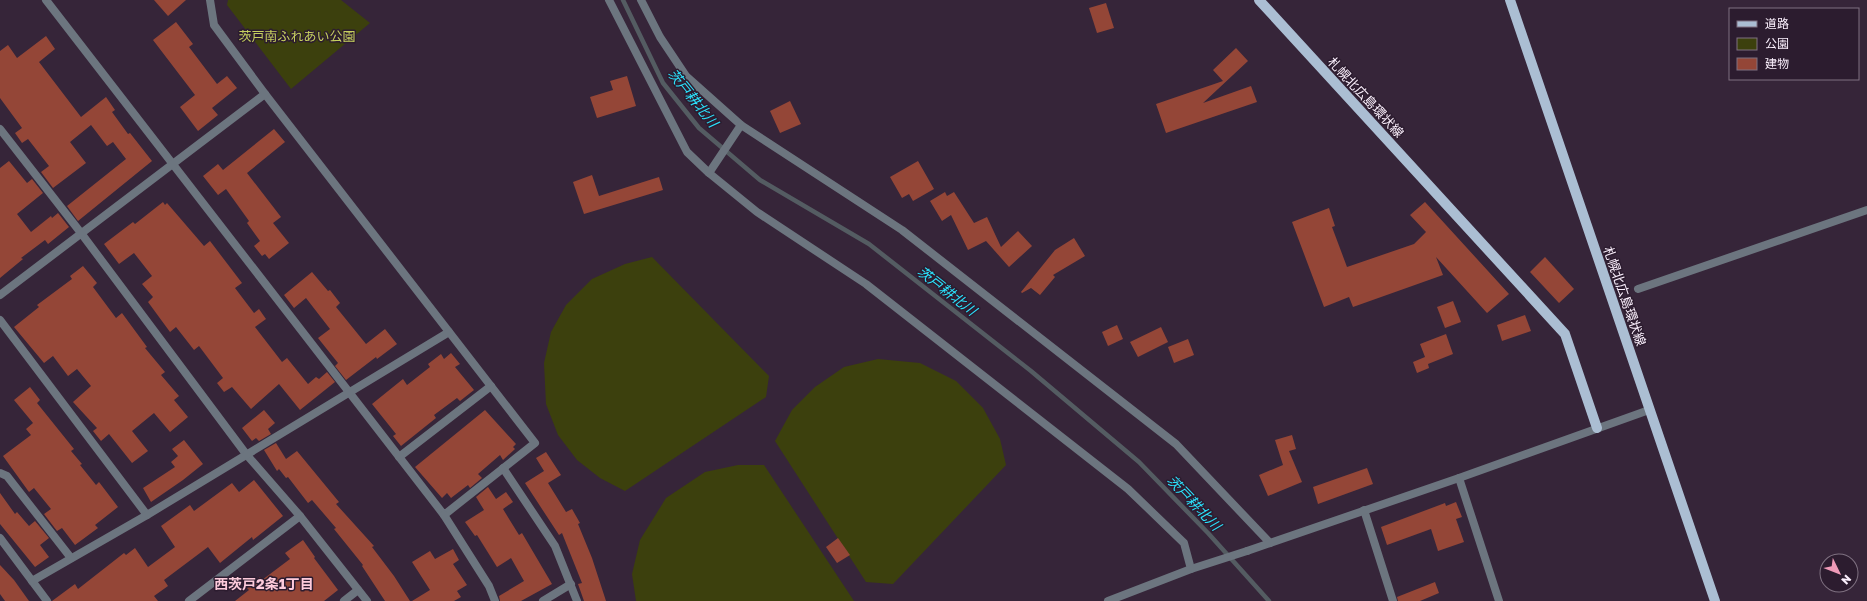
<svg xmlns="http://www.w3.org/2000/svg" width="1867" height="601" viewBox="0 0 1867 601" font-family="'Golos Text','Noto Sans JP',sans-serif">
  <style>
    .green { fill: #3c400d }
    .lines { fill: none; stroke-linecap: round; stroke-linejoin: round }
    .stream { stroke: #545c62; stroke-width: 4.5 }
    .building { fill: #944637 }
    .service { stroke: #6c757f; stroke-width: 8 }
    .minor { stroke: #6c757f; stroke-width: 8 }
    .tertiary { stroke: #6c757f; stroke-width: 8 }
    .primary { stroke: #abbed3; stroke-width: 10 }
    .labels { text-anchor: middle; stroke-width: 3; stroke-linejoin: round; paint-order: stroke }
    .park-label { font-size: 13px; fill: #c7d15f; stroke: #2c1c2f }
    .street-label { font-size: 13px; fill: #fbf0fd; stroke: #2c1c2f }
    .water-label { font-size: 14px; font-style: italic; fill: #2be2fc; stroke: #2c1c2f }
    .neighbourhood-label { font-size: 14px; font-weight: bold; fill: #fdcbdb; stroke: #2c1c2f }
  </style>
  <rect width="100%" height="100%" fill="#362539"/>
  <g class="green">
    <polygon points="228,0 341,0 370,23 291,89 227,5"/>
    <polygon points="652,257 769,376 766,397 625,491 600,478 577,460 558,435 546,404 544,363 551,332 566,305 592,279 625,264"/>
    <polygon points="878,359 920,363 956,381 983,408 1000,439 1006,465 893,584 866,582 775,441 792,410 815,387 844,367"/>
    <polygon points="738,465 764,465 854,601 636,601 632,574 640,540 666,498 705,472"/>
  </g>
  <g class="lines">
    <polyline class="stream" points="623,0 663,83 699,128 760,180 869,244 1031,371 1139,462 1208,533 1269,601"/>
  </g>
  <g class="building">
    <polygon points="154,0 186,0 168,16"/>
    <polygon points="1106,3 1114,28 1097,33 1089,8"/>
    <polygon points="176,22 193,44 189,47 217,84 227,76 237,88 212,108 218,115 198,131 180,107 195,95 153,40"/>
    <polygon points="46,36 55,49 39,62 81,117 106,97 115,110 112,112 128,134 130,133 152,161 78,221 67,206 126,159 113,142 107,146 91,125 70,142 86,163 53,188 41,172 49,166 28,139 22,143 15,133 22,128 0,98 0,51 8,45 17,58"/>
    <polygon points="1236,48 1248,61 1203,103 1251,86 1257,102 1166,133 1156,104 1223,81 1213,70"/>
    <polygon points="627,76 636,106 597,118 590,97 613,90 610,81"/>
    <polygon points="790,101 801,124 780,133 770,111"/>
    <polygon points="274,129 285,142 247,173 281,217 273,223 289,243 269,259 265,254 262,256 254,246 260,241 247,223 249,221 226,189 218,195 203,176 218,164 223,170"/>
    <polygon points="9,161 27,183 32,179 43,193 17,214 31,232 51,216 52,218 58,213 69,227 48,244 45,240 21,258 23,259 0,278 0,168"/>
    <polygon points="918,161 934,189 913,201 909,194 902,198 890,177"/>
    <polygon points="592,175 599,196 659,177 663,190 584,214 573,182"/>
    <polygon points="945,192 947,196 954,192 974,223 987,217 1001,247 1018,231 1032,246 1009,267 986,241 968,250 951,215 942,221 930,201"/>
    <polygon points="163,202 165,205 167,203 204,246 210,241 242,283 235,288 254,313 259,309 266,319 255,327 282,362 287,358 308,384 316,377 319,379 327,372 335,382 300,410 279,384 251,409 232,387 224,392 217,383 223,378 199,346 194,350 176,327 170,332 148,302 153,297 142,284 152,276 134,253 119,264 104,244 133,222 135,224"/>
    <polygon points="1425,202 1509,294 1487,313 1436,257 1443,275 1353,307 1349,297 1324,307 1292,222 1329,208 1335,226 1332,227 1347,267 1414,244 1426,232 1410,215"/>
    <polygon points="1074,238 1085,256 1053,275 1055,277 1040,295 1031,288 1022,293 1021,292 1055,250"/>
    <polygon points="1545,257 1574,289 1559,303 1530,272"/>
    <polygon points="83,266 97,283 93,287 116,318 122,313 147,347 145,348 165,372 161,375 179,396 174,400 188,417 170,432 154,413 132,431 148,451 132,463 109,434 101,441 93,431 97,428 73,402 91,386 77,369 68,376 53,356 44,363 14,327 39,307 37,305 72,279 70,276"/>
    <polygon points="312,272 328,291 330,290 340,303 336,307 366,344 385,329 397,344 377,359 376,357 346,380 335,366 338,363 318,338 330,329 306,298 294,308 284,295"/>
    <polygon points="1453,301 1461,322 1445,328 1437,307"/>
    <polygon points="1525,315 1531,331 1502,341 1497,325"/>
    <polygon points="1117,325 1123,339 1108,346 1102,332"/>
    <polygon points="1161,327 1168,342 1138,357 1130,342"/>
    <polygon points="1446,334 1453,354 1428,364 1429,368 1417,373 1413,362 1425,357 1420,344"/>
    <polygon points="1188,339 1194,355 1174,363 1168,347"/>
    <polygon points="451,353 460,364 455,367 474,390 460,401 457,398 434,415 436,418 401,446 393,436 396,434 372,404 403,379 407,385 430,367 428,364 441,354 444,359"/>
    <polygon points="30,387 40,400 37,403 74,449 71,451 82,464 80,465 96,485 99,482 118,507 95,525 98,528 75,545 62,528 57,531 44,514 51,509 34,488 29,492 3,456 31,435 26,429 33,423 14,400"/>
    <polygon points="264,410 275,423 268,429 271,434 259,441 256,438 252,441 242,428"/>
    <polygon points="485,410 516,444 513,447 515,449 503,460 500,455 478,474 482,478 470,488 468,485 451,498 447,493 442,498 415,467"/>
    <polygon points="1292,435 1296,449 1289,451 1302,482 1268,496 1259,475 1283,465 1275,440"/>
    <polygon points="184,440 203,464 183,480 151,502 143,488 175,467 171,462 178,456 172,449"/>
    <polygon points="276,443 286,459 297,451 339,502 336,504 374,546 372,547 394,576 410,601 385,601 362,566 363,565 334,529 336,528 312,500 308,503 288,477 286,478 279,469 277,471 264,450"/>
    <polygon points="546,452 561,475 548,483 566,512 572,509 580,523 578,524 592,558 606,601 584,601 578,584 582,583 562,533 559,535 525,483 544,471 536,458"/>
    <polygon points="1367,468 1373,484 1318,504 1313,487"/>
    <polygon points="254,480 283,516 253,540 252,537 220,563 208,547 164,580 168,586 154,596 158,601 52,601 75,584 78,589 124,553 126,555 135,548 148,567 175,547 161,526 190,505 194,511 232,483 239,492"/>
    <polygon points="488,487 496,499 506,492 513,502 503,509 519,535 522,533 552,584 521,601 500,601 499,596 524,581 511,558 497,567 477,535 475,536 465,522 484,510 476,497"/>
    <polygon points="0,493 15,514 17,512 29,526 35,521 49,538 40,545 49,557 35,567 0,524"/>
    <polygon points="1456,502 1462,517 1456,519 1464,542 1438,551 1431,529 1387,545 1381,527 1445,503 1446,506"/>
    <polygon points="838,538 850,555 837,563 826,547"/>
    <polygon points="303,540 315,557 314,558 338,590 324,601 235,601 249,590 247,588 260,577 262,580 290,559 285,553"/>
    <polygon points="453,549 459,560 453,564 467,585 457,591 461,597 454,601 412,601 430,590 412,562 430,551 435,559"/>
    <polygon points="0,565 14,580 29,601 5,601 0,594"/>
    <polygon points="1435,582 1439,593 1420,601 1398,601 1397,597"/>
  </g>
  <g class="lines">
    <g class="service">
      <polyline points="1459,478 1499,601"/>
      <polyline points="1364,510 1393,601"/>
    </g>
    <g class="minor">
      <polyline points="46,0 444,515 535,443 265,94 214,25 210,0"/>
      <polyline points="609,0 687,152 709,173 757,212 866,284 1128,489 1184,543 1191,569"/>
      <polyline points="641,0 660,37 686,76 741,125 902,230 1176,444 1270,543"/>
      <polyline points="0,129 81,233 246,454 300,516 367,601"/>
      <polyline points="709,173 741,125"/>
      <polyline points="1638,289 1867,210"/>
      <polyline points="0,295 265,94"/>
      <polyline points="0,320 147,515"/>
      <polyline points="399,457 491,386"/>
      <polyline points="503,468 555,546 577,601"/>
      <polyline points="0,473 7,476 71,558"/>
      <polyline points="444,515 489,586 495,601"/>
      <polyline points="0,538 47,601"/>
      <polyline points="32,581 147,515 449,332"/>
      <polyline points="189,601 300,516"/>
      <polyline points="344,601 358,590"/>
      <polyline points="543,601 571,584"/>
      <polyline points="1108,601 1191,569 1247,551"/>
    </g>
    <polyline class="tertiary" points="1247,551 1459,478 1649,410"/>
    <g class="primary">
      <polyline points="1259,0 1565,334 1597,428"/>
      <polyline points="1510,0 1715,601"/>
    </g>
  </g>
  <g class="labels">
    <g class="park-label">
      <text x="297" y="41">茨戸南ふれあい公園</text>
    </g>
    <g class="street-label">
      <text transform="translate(1366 97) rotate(47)" y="5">札幌北広島環状線</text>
      <text transform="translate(1625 296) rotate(71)" y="5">札幌北広島環状線</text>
    </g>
    <g class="water-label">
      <text transform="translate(693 98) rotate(51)" y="5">茨戸耕北川</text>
      <text transform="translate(947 291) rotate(38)" y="5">茨戸耕北川</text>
      <text transform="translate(1194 503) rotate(46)" y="5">茨戸耕北川</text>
    </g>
    <g class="neighbourhood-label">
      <text x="264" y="589">西茨戸2条1丁目</text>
    </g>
  </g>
  <rect x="1729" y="8" width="130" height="72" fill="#2c1c2f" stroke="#7f7181"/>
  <rect x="1737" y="21" width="20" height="6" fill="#abbed3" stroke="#7f7181"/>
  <text x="1765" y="28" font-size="12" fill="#fbf0fd">道路</text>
  <rect x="1737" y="38" width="20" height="12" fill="#3c400d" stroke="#7f7181"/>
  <text x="1765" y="48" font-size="12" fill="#fbf0fd">公園</text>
  <rect x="1737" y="58" width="20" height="12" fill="#944637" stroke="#7f7181"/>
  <text x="1765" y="68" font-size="12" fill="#fbf0fd">建物</text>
  <g transform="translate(1839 573) rotate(133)"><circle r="19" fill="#2c1c2f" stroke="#7f7181"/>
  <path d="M0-3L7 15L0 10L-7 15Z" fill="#ef9ab8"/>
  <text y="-6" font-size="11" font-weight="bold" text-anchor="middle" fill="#fbf0fd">N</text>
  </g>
</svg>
